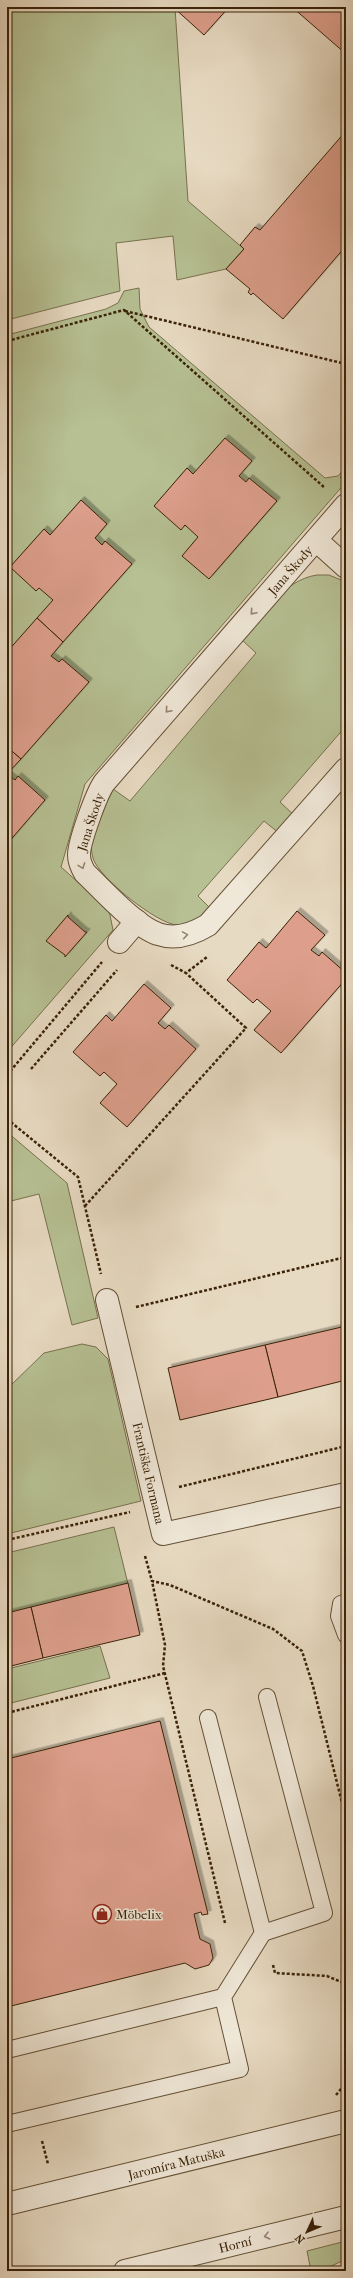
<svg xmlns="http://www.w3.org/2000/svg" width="353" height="2278" viewBox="0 0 353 2278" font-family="'IM FELL French Canon',serif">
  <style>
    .green { fill: #b6c093; stroke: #78714d }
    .building { fill: #dd9f8c; stroke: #3a2207; filter: url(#shadow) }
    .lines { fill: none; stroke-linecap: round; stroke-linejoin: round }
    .service-casing { stroke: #655036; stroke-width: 18 }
    .minor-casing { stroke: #655036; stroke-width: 24 }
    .path { stroke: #3a2207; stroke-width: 2.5; stroke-dasharray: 3 2; stroke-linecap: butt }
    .service { stroke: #efe7d7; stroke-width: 16 }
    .minor { stroke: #efe7d7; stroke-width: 22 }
    .oneway { stroke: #94846f }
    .labels { text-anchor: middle; stroke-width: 3; stroke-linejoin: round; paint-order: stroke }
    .street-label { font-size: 13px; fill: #3a2207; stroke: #efe7d7 }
    .poi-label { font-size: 13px; fill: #3a2207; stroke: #efe7d7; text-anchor: start }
  </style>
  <defs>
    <filter id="shadow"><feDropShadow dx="3.5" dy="-3.5" stdDeviation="0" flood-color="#0004"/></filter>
  </defs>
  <rect width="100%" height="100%" fill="#e7dac2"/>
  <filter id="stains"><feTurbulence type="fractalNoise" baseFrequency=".005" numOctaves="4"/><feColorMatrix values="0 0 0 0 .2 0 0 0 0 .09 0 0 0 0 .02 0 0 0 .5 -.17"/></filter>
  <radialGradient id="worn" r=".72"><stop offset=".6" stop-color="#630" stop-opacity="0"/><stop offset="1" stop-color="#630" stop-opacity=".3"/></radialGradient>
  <g class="green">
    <polygon points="7,7 175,8 188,201 244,249 226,269 177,280 173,236 116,243 120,291 7,320"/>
    <polygon points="139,288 140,309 149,327 325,478 338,476 346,467 346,482 85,784 61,867 109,910 113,930 7,1052 7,335 106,309 118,303 124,291"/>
    <path d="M317,575H329L346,582V726L280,802L295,816L280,834L264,821L198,896L213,911C202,918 191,926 177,925C157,924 98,877 93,858C86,835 104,809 113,789L130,801L256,653L242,640C263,615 283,580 317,575Z"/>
    <polygon points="7,1132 67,1183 98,1318 72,1325 39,1194 7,1202"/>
    <polygon points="82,1344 96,1347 108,1359 141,1501 7,1534 7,1389 44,1353"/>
    <polygon points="114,1527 128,1584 7,1614 7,1553"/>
    <polygon points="100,1646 110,1678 7,1704 7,1669"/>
    <polygon points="346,2241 346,2259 321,2271 311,2271 307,2251"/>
  </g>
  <g class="building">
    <polygon points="173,7 229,7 204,35"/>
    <polygon points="292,7 346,7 346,54"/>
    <polygon points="346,131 346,246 283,319 253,293 251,295 248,292 250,289 226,269 244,249 240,245 255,227 260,230"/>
    <polygon points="225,438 252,461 239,476 246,482 249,478 277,501 209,579 182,556 198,537 185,525 181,530 154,506 187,468 193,474"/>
    <polygon points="81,500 107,524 95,538 102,545 105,541 132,564 63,642 37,618 53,600 39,588 36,591 10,567 44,529 50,535"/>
    <polygon points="37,618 63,642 51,656 59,662 62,659 89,682 21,759 7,747 7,721 10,717 7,714 7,652"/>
    <polygon points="7,747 21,759 7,774 15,780 18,776 45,800 7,844"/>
    <polygon points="297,911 325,935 311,950 319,956 322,952 346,973 346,979 281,1053 254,1030 271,1011 257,999 253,1003 227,980 259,942 266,948"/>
    <polygon points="68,915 68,917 85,932 87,932 65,957 65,955 46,941"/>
    <polygon points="144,984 171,1008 158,1023 165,1029 169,1025 196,1049 127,1127 100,1103 117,1084 104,1072 100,1076 73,1052 106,1015 112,1021"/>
    <polygon points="346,1326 346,1380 278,1397 265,1345"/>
    <polygon points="265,1345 278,1397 180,1420 168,1368"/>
    <polygon points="128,1583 140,1635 43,1658 31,1607"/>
    <polygon points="31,1607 43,1658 7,1667 7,1613"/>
    <polygon points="160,1721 208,1914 202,1915 201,1912 194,1914 200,1939 210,1944 213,1958 209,1965 195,1969 185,1963 7,2007 7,1759"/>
  </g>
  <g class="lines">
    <defs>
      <g id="service">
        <polyline points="346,1602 341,1604 339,1616 346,1635"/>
        <polyline points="208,1718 263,1933 324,1913 267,1697"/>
        <polyline points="7,2050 223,1997"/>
        <polyline points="7,2124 240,2069 223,1997 263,1933"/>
      </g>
      <g id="minor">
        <path d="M346,505L104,783C96,795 79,842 79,855C79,862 82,868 85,873C103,890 136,927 158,934C175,940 193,934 208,925L346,769"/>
        <polyline points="316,540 346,567"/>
        <polyline points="119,942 137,921"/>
        <polyline points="107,1300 163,1534 346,1494"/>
        <polyline points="7,2204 346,2121"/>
        <polyline points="125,2271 346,2217"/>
      </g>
    </defs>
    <use href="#service" class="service-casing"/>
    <use href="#minor" class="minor-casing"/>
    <g class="path">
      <polyline points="125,311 346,364"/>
      <polyline points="7,341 124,310 325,488"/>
      <polyline points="341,478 346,472"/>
      <polyline points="171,965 186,973 207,957"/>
      <polyline points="31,1069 117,970"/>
      <polyline points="7,1075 102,962"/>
      <polyline points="7,1119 78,1177 101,1274"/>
      <polyline points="85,1206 246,1028 186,973"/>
      <polyline points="136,1307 346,1257"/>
      <polyline points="179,1487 346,1446"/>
      <polyline points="7,1540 130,1512"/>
      <polyline points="145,1556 152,1581"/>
      <polyline points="7,1713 165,1673"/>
      <polyline points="225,1923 163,1666 165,1645 152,1581 170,1585 273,1629 302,1651 313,1686 346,1819"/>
      <polyline points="273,1965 275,1973 327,1976 346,1984"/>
      <polyline points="336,2095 346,2083"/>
      <polyline points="42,2141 48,2164"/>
    </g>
    <use href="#service" class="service"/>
    <use href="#minor" class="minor"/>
  </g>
  <defs><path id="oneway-chevron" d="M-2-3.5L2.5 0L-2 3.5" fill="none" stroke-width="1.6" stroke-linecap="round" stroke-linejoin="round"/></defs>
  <g class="oneway">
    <use href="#oneway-chevron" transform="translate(253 612) rotate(131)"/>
    <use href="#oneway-chevron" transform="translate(168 710) rotate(131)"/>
    <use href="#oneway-chevron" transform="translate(82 866) rotate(70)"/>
    <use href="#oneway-chevron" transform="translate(185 935) rotate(-9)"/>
    <use href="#oneway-chevron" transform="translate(267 2236) rotate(166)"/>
  </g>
  <defs>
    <symbol id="shop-ring" viewBox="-11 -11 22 22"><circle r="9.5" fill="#efe7d7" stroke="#8f2418" stroke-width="1.5"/><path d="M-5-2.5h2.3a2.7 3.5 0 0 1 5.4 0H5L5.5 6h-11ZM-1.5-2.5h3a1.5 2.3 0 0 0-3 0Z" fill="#8f2418"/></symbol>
  </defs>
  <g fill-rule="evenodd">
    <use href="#shop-ring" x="91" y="1903" width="22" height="22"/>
  </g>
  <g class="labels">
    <g class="street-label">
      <text transform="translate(290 570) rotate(-49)" y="5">Jana Škody</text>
      <text transform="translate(90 822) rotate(-72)" y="5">Jana Škody</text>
      <text transform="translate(149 1473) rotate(77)" y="5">Františka Formana</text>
      <text transform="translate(176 2163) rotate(-14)" y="5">Jaromíra Matuška</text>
      <text transform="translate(235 2244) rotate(-14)" y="5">Horní</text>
    </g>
    <g class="poi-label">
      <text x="116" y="1919">Möbelix</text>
    </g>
  </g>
  <rect width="353" height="2278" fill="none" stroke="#e7dac2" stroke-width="24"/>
  <rect x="8" y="8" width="337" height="2262" fill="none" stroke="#3a2207" stroke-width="2"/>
  <rect x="12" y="12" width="329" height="2254" fill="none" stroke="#3a2207"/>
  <g transform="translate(307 2232) rotate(226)" stroke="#efe7d7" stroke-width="3" paint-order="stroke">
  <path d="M0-3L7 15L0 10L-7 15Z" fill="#3a2207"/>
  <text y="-6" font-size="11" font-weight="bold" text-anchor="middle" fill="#3a2207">N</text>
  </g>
  <rect width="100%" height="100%" filter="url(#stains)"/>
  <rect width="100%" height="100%" fill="url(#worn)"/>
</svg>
